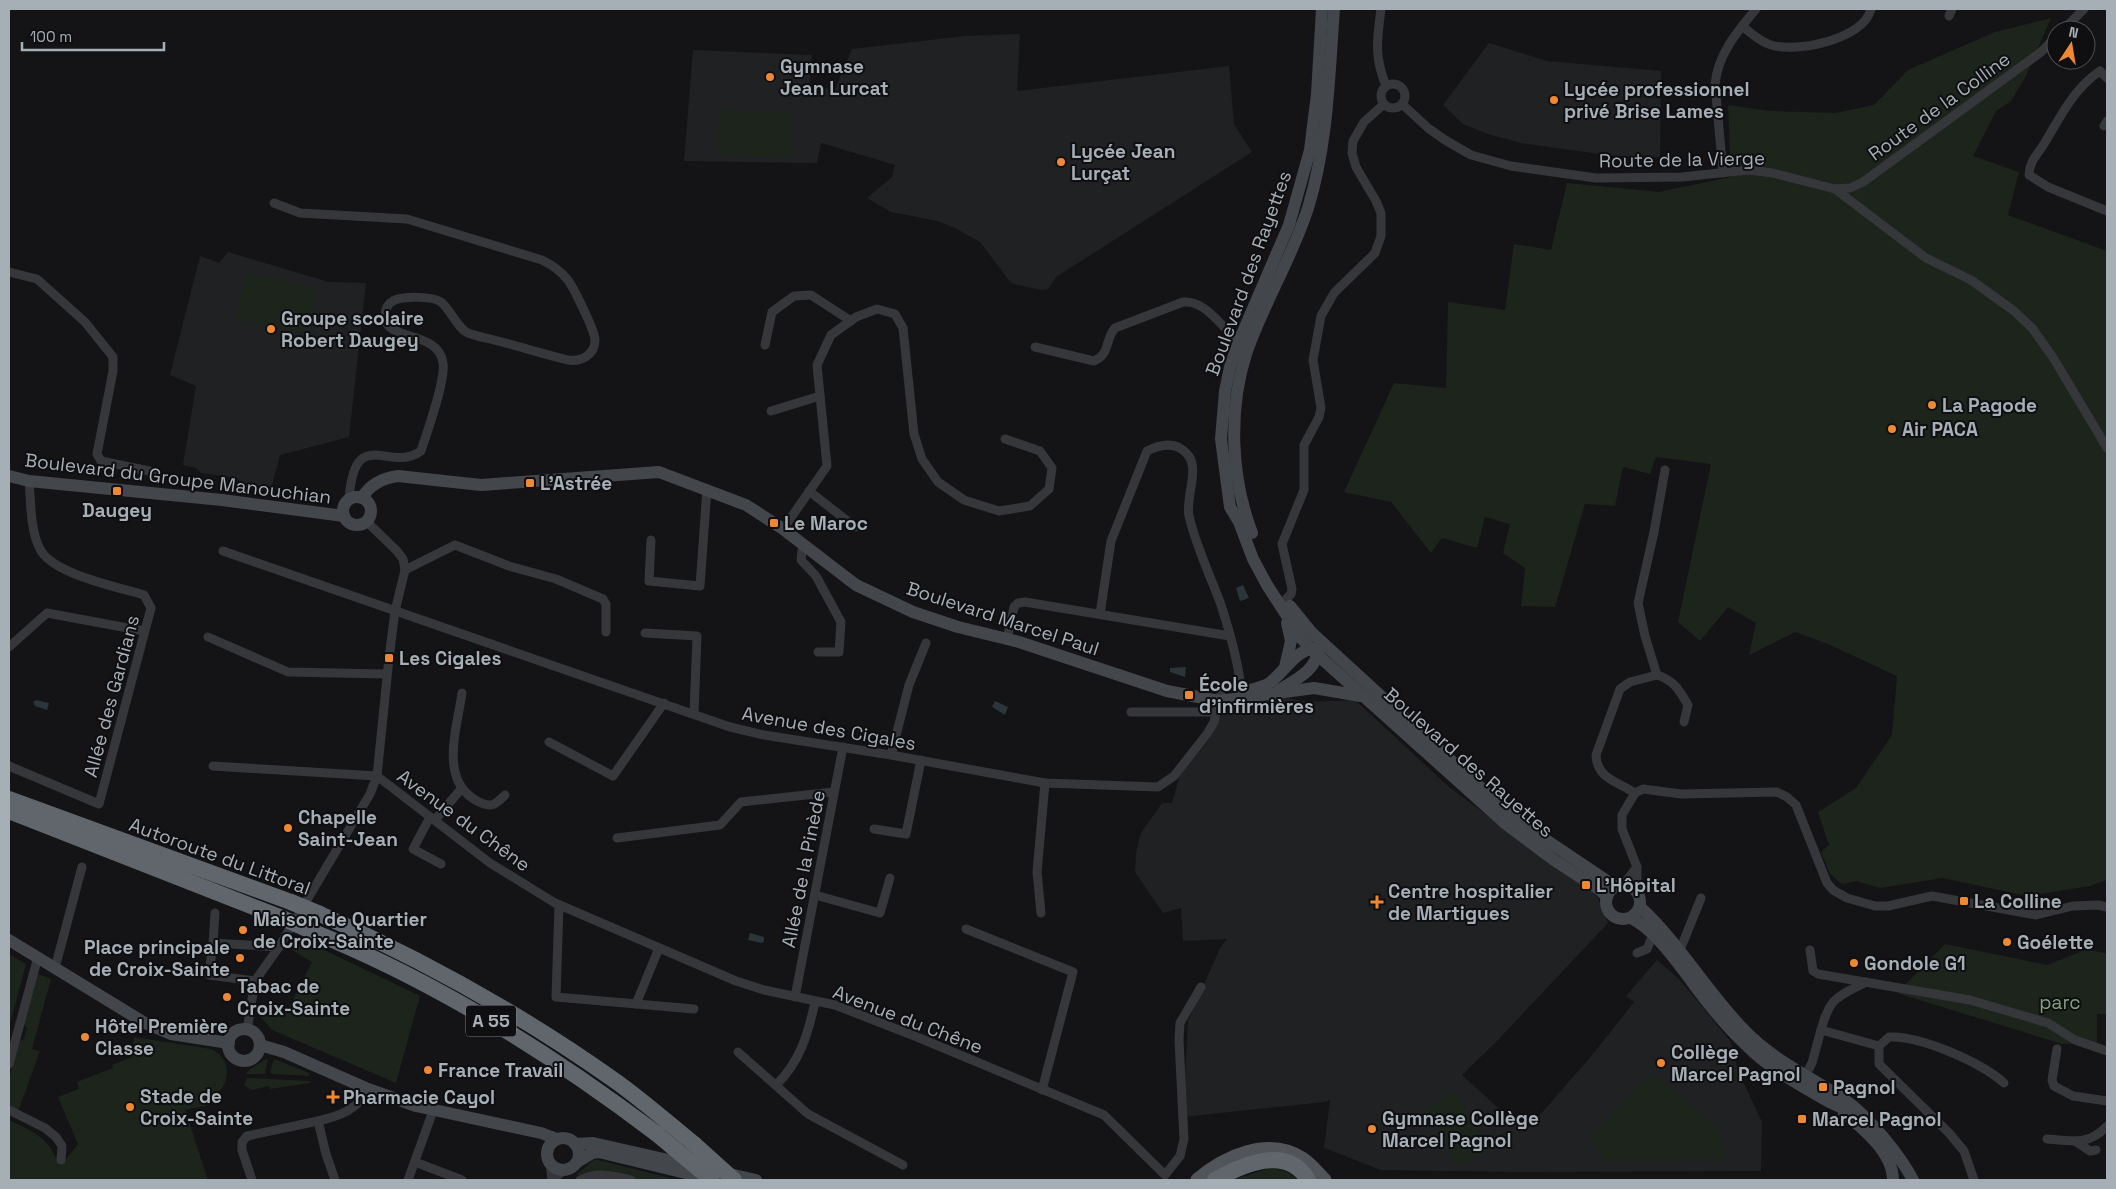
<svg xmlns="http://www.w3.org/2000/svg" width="2116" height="1189" viewBox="0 0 2116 1189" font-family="'Space Grotesk',sans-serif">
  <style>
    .built { fill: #202123 }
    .green { fill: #1d241c }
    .water { fill: #2a3639 }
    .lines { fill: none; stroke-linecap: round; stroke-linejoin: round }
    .street { stroke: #35373b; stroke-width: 9 }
    .secondary { stroke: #43474b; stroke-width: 12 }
    .primary { stroke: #51555a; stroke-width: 15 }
    .highway { stroke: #61666c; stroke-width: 16 }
    .highway-bridge { stroke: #61666c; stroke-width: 16 }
    .poi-dot { fill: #ef8833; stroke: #0f0f11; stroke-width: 2 }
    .labels { text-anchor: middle; stroke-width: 4; stroke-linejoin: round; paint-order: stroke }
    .shield { fill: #0f0f11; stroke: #797e84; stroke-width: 1 }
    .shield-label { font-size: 18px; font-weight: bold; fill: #a6aeb6 }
    .poi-label { font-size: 19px; font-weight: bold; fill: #a6aeb6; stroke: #0f0f11; text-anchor: start }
    .street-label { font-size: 19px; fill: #a6aeb6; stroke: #0f0f11 }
    .park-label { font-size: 19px; fill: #82a17d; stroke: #0f0f11 }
  </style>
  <rect width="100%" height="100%" fill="#141416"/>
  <g class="built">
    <polygon points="1020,34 1017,91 1229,66 1234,124 1252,152 1056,277 1048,289 1040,290 1011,283 980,242 955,228 937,221 891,212 867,198 892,177 895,165 821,143 817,163 684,161 693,50 812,55 809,86 835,89 852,49 965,36"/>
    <polygon points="1489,43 1547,61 1661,71 1660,157 1614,156 1521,143 1488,134 1463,124 1443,105"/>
    <polygon points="228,252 329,282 366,283 349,437 280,455 271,489 244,487 237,478 201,473 196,468 183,465 196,386 170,375 200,256 219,263"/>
    <polygon points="1282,697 1307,702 1355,700 1449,787 1597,896 1608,923 1498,1040 1462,1075 1525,1132 1593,1054 1634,1002 1626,996 1657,960 1680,980 1731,1042 1738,1071 1762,1122 1761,1171 1519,1172 1381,1170 1324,1148 1330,1100 1325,1102 1183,1117 1188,1021 1220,948 1227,939 1183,941 1181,908 1163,913 1135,872 1136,853 1141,833 1162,803 1172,803 1180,775 1209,740 1223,711 1234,705 1258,703"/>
  </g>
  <g class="green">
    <polygon points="2051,18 2025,78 2011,101 1996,111 1973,156 2019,172 2008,215 2107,251 2107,880 2090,886 2027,896 1942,878 1880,888 1856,881 1842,884 1830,874 1821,852 1829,845 1818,812 1856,788 1892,735 1897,676 1828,644 1795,632 1749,655 1756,623 1728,607 1700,641 1678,622 1711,464 1656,457 1650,474 1623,467 1615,506 1585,504 1555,607 1521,606 1525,568 1503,553 1510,524 1485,517 1477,548 1442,538 1431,553 1391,502 1344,492 1394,383 1446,388 1448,302 1505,310 1514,244 1551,250 1567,183 1659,192 1731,177 1728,105 1770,111 1835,113 1874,105 1908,70 1995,32"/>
    <polygon points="719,110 792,113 790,158 717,155"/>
    <polygon points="246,273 317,288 308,334 236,319"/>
    <polygon points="299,938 420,996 396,1083 272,1030 257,1013 262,1003 286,1013 312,962 292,950"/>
    <polygon points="1945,944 2047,965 2088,949 2107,954 2107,1014 2097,1014 2097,1043 2062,1044 1897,993"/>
    <polygon points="9,954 26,964 9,1027"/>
    <polygon points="38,974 51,979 32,1049 40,1051 18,1112 9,1104 9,1080 18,1042 24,1039 27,1028 24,1024"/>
    <path d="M134,1037L211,1049C229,1058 231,1075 221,1090L208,1093L210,1105L185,1110L208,1180H9V1120C28,1129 48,1137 56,1158L65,1161L78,1144L58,1097L79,1089L77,1082L113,1068L112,1065L132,1057Z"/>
    <polygon points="268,1058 265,1074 246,1074 250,1069"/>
    <polygon points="274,1059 309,1073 309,1076 272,1074 270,1072"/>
    <polygon points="1650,1073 1718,1127 1726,1159 1605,1160 1590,1139"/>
    <polygon points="247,1078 310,1081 310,1083 270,1089 269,1086 252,1090 244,1085"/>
    <polygon points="1455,1091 1489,1149 1458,1167 1425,1109"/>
    <path d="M594,1160H598L678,1180C666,1180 651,1182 639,1180C612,1176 607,1165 578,1176V1173Z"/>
    <path d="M1267,1169C1279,1168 1289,1171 1297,1180H1232Z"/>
  </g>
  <g class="water">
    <polygon points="1243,585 1249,598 1240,601 1236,588"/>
    <polygon points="1186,667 1185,677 1170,672 1170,668"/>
    <polygon points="36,700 49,703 47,710 35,706 33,702"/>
    <polygon points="995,701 1008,707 1005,715 992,707"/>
    <polygon points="750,933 764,937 764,941 762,943 748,940"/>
  </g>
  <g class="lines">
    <g class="street">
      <path d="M1381,9C1377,40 1374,56 1386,86"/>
      <polyline points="1949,16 1952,9"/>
      <path d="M1742,26C1751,33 1760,42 1771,45C1798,53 1864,39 1871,9"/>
      <polyline points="2063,30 2084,9"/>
      <path d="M2107,78L2100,71C2073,89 2060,118 2044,144C2037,155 2029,162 2029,175L2048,187L2107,211"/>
      <circle cx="1393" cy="96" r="12"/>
      <polyline points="1402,104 1428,128 1445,140 1471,155 1511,166 1596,178 1682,177 1748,170 1773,173 1835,189 1926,258 1971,280 2014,311 2033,329 2054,359 2107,448"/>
      <polyline points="2104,126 2107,121"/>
      <path d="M1723,173L1715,84C1718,54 1737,32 1756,9"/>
      <polyline points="1835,189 1850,188 1863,182 2041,52 2056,37"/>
      <path d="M274,203L300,213L407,219L542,260C552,265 560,270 567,279C573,286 595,331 595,340C595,355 581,362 568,360C544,354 521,347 498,341C488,338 478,337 468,333C457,328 451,310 441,302C433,296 402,296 393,301C387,304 385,311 385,317C385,341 439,330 443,363C446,380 427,432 421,451C389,474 355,423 349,499"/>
      <polyline points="9,272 37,279 85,322 113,357 113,371 97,454 101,461 154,472"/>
      <polyline points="765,345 772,312 794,296 811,295 851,321"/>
      <path d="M1035,347L1094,361C1110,355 1105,339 1115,328L1183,302C1209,300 1222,332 1244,343"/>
      <polyline points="771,411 820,396"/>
      <polyline points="809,491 855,527"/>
      <polyline points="783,529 827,466 817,365 831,335 856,317 877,309 895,314 903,328 914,434 922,459 938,482 964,500 999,511 1030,506 1049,489 1052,468 1040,451 1005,439"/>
      <polyline points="651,540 649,581 700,586 707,489"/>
      <polyline points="805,546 802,551 801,560 816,576 841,622 839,652 818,652"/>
      <polyline points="223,551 730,727 764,735 891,755 1045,783 1158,787 1174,776 1207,734 1214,722 1221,694"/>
      <polyline points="405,570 455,545 509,566 556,579 603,599 606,604 606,632"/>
      <polyline points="1285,600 1291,594 1292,589 1282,544 1304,490 1304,445 1319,417 1321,408 1313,360 1321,316 1334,293 1375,253 1381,236 1381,213 1376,201 1356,167 1352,153 1353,141 1364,122 1384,104"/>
      <path d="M1100,614L1111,541L1147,451C1161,444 1177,441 1188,455C1200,469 1185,499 1189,516C1196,546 1209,573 1220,602C1230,632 1239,664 1242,696"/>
      <polyline points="645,633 697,636 694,713"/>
      <polyline points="208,637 288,672 387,674"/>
      <polyline points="1007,639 1014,607 1018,603 1025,602 1230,636"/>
      <polyline points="9,647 47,613 144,631"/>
      <path d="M1657,675C1675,681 1679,690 1688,705L1684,722"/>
      <path d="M462,693C457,729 438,782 479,802C492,808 495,805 505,795"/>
      <polyline points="1131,712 1217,712"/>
      <polyline points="549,742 613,776 664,703"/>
      <polyline points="891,755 909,685 926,643"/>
      <path d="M9,766L99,804L151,608L144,595C118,587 52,574 40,549C30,530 31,502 29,481"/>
      <polyline points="213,766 377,776 490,863 555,903 736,981 764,990 835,1005 917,1037 1104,1115 1165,1175 1180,1156 1184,1139 1179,1040 1180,1023 1201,987"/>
      <path d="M1635,793C1617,781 1597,779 1596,755L1620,689L1630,682L1657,675L1645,636L1638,603L1654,532L1665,470"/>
      <polyline points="430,817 413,849 441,864"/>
      <polyline points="435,820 461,789"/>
      <polyline points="874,829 906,834 921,760"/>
      <polyline points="617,838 720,825 741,802 834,792"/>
      <polyline points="1623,885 1637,867"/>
      <polyline points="1637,891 1637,867 1622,829 1622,815 1635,793 1643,789 1681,794 1777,792 1787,797 1796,805 1827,883 1833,890 1847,898 1875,906 1888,906 1932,896 2036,915 2073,906 2098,905 2107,907"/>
      <polyline points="815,895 880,913 890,878"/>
      <polyline points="559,905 556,997 694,1009"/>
      <polyline points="1041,913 1037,872 1045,783"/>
      <polyline points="966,929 1073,972 1042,1090"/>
      <polyline points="213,943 215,913"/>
      <polyline points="1810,950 1813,971 1818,974 1970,1000 2048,1023 2075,1040 2107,1051"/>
      <polyline points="1637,953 1647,949 1653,935"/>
      <polyline points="1678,955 1701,898"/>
      <polyline points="55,968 82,867"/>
      <polyline points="255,981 209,975 213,943 279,947"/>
      <polyline points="795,997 843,747"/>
      <polyline points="636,1004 659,948"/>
      <polyline points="247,1030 255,981 279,947 370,794 377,776 389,658 395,611 405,570 403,559 397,551 366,521"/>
      <path d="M1821,1030C1830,997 1837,997 1866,982"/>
      <polyline points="2057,1049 2052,1080 2054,1086 2073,1096 2107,1101"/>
      <polyline points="738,1052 808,1114 903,1165"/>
      <polyline points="9,1064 38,957"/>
      <polyline points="1803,1079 1812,1063 1821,1030 1879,1046"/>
      <path d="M776,1085C800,1062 808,1034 815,1002"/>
      <polyline points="9,1110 45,1128 56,1137 62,1146 61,1160"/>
      <path d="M2047,1139C2071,1141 2089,1146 2107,1126"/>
      <polyline points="2075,1141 2090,1151 2096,1150"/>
      <polyline points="415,1162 462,1180"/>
      <polyline points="550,1164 552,1180"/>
      <polyline points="252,1180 242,1150 242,1142 247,1136 318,1121"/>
      <path d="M335,1180L326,1154L318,1121C339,1116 358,1110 368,1089"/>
      <polyline points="408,1180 433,1111"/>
      <polyline points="553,1180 564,1170"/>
      <path d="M580,1180C598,1172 612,1175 631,1180"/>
      <path d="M1974,1180L1964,1151L1949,1133L1879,1064V1046L1889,1037C1920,1035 1982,1063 2004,1083"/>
    </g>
    <g class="secondary">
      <polyline points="1322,9 1317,94 1310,150 1289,225 1239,341 1230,367 1225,391 1221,439 1230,507 1239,522 1253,559 1267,585 1302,639 1311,649 1506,824 1554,860 1600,890 1607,897"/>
      <polyline points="9,476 29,481 222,500 344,516"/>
      <circle cx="357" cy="511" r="14"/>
      <path d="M362,498C370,484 383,478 398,476L481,485L659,472L746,505L783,529L856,585L913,612L958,627L1019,642L1167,691L1219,701L1314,688L1361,696"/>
      <path d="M1252,533C1231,478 1228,411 1246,354C1263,304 1292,258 1308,208C1328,143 1329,76 1334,9"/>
      <polyline points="1290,606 1312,633 1505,810 1543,838 1616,887"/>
      <polyline points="1285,667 1291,641 1287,623"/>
      <path d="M1279,690C1295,680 1318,670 1318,648"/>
      <path d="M1244,691C1251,690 1259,688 1266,685C1284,676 1296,644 1319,650"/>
      <circle cx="1623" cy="902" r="17"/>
      <path d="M1640,907C1680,944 1707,992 1745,1031C1774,1061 1811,1077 1845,1100C1868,1116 1900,1155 1913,1180"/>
      <path d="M1631,918C1654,930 1671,954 1687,975C1704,999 1724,1024 1746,1045C1769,1068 1796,1083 1824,1099C1834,1105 1846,1108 1854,1115"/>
      <polyline points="9,940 145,1023 171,1034 229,1043"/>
      <circle cx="244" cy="1045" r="16"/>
      <polyline points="260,1045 284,1052 368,1089 416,1106 541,1133 557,1139"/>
      <path d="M1844,1113C1864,1129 1893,1153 1893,1180"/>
      <circle cx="563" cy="1154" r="16"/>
      <polyline points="575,1144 593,1143 695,1166"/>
      <polyline points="577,1162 592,1153 599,1152 710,1179"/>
      <polyline points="725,1173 756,1180"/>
    </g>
    <path class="primary" d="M1198,1180C1225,1157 1268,1137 1302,1159C1310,1164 1317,1173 1324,1180"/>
    <g class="highway">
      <polyline points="9,799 291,902"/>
      <polyline points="9,811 282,918"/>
      <path d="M320,914C423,960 521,1014 614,1080C641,1099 667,1122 694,1144"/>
      <path d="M311,931C436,981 550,1053 657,1134"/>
      <path d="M1215,1180C1242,1165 1287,1144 1308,1180"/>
    </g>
    <g class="highway-bridge">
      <polyline points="291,902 320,914"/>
      <polyline points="282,918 311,931"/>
      <polyline points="657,1134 712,1180"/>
      <polyline points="694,1144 734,1180"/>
    </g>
  </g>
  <g class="poi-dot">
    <circle cx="770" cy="77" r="5"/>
    <circle cx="1554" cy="100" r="5"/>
    <circle cx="1061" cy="162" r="5"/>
    <circle cx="271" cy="329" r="5"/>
    <circle cx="1932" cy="405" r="5"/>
    <circle cx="1892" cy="429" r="5"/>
    <rect x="525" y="478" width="10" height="10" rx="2.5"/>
    <rect x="112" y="486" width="10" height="10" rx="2.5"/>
    <rect x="769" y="518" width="10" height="10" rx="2.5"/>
    <rect x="384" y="653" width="10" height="10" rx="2.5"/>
    <rect x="1184" y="690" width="10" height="10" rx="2.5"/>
    <circle cx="288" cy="828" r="5"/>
    <rect x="1581" y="880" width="10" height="10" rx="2.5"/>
    <rect x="1959" y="896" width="10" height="10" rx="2.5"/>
    <path d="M1374.5 894.5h5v5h5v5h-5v5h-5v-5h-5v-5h5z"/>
    <circle cx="243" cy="930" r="5"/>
    <circle cx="2007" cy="942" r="5"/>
    <circle cx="240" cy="958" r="5"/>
    <circle cx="1854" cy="963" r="5"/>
    <circle cx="227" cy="997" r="5"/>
    <circle cx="85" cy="1037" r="5"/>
    <circle cx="1661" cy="1063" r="5"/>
    <circle cx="428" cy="1070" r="5"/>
    <rect x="1818" y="1082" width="10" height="10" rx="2.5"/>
    <path d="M330.5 1089.5h5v5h5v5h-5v5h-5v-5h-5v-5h5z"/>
    <circle cx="130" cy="1107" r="5"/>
    <rect x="1797" y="1114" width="10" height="10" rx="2.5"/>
    <circle cx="1372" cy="1129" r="5"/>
  </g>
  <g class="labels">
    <rect class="shield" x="466" y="1005.5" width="50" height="31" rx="4"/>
    <g class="shield-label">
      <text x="491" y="1027">A 55</text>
    </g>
    <g class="poi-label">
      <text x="780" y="73">Gymnase<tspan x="780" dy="22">Jean Lurcat</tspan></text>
      <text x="1564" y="96">Lycée professionnel<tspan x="1564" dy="22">privé Brise Lames</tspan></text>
      <text x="1071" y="158">Lycée Jean<tspan x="1071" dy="22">Lurçat</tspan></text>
      <text x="281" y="325">Groupe scolaire<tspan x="281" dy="22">Robert Daugey</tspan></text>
      <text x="1942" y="412">La Pagode</text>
      <text x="1902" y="436">Air PACA</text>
      <text x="540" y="490">L’Astrée</text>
      <text x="117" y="517" text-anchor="middle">Daugey</text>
      <text x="784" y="530">Le Maroc</text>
      <text x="399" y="665">Les Cigales</text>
      <text x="1199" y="691">École<tspan x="1199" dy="22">d’infirmières</tspan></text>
      <text x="298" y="824">Chapelle<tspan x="298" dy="22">Saint-Jean</tspan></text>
      <text x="1596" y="892">L’Hôpital</text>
      <text x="1388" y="898">Centre hospitalier<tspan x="1388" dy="22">de Martigues</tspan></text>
      <text x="1974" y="908">La Colline</text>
      <text x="253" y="926">Maison de Quartier<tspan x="253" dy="22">de Croix-Sainte</tspan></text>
      <text x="2017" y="949">Goélette</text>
      <text x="230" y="954" text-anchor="end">Place principale<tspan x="230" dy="22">de Croix-Sainte</tspan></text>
      <text x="1864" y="970">Gondole G1</text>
      <text x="237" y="993">Tabac de<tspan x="237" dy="22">Croix-Sainte</tspan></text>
      <text x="95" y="1033">Hôtel Première<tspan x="95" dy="22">Classe</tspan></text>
      <text x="1671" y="1059">Collège<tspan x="1671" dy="22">Marcel Pagnol</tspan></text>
      <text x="438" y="1077">France Travail</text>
      <text x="1833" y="1094">Pagnol</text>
      <text x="140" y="1103">Stade de<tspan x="140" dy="22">Croix-Sainte</tspan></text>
      <text x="343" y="1104">Pharmacie Cayol</text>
      <text x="1382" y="1125">Gymnase Collège<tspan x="1382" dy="22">Marcel Pagnol</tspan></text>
      <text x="1812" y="1126">Marcel Pagnol</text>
    </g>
    <g class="street-label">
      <text transform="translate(1939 106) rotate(-36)" y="7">Route de la Colline</text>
      <text transform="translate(1682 159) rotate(-1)" y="7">Route de la Vierge</text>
      <text transform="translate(1248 273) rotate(-70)" y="7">Boulevard des Rayettes</text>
      <text transform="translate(178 478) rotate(7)" y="7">Boulevard du Groupe Manouchian</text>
      <text transform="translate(1003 618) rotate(18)" y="7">Boulevard Marcel Paul</text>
      <text transform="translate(111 696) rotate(-75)" y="7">Allée des Gardians</text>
      <text transform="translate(829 728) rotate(10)" y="7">Avenue des Cigales</text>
      <text transform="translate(1469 762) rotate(41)" y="7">Boulevard des Rayettes</text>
      <text transform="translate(464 820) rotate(36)" y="7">Avenue du Chêne</text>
      <text transform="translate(220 856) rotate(20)" y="7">Autoroute du Littoral</text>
      <text transform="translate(803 869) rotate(-79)" y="7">Allée de la Pinède</text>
      <text transform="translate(908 1019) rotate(21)" y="7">Avenue du Chêne</text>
    </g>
    <g class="park-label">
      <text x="2060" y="1009">parc</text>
    </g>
  </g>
  <rect width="2116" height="1189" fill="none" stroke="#a6aeb6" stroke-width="20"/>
  <g transform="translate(2071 45) rotate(12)"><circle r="24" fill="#0f0f11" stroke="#4b4f53"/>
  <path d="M0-4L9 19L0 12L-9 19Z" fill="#ef8833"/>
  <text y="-8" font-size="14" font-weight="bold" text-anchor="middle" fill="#a6aeb6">N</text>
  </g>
  <path d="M22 42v8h142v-8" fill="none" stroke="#a6aeb6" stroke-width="2.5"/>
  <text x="30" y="42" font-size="15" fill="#a6aeb6" stroke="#0f0f11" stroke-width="4" paint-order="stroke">100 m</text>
</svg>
